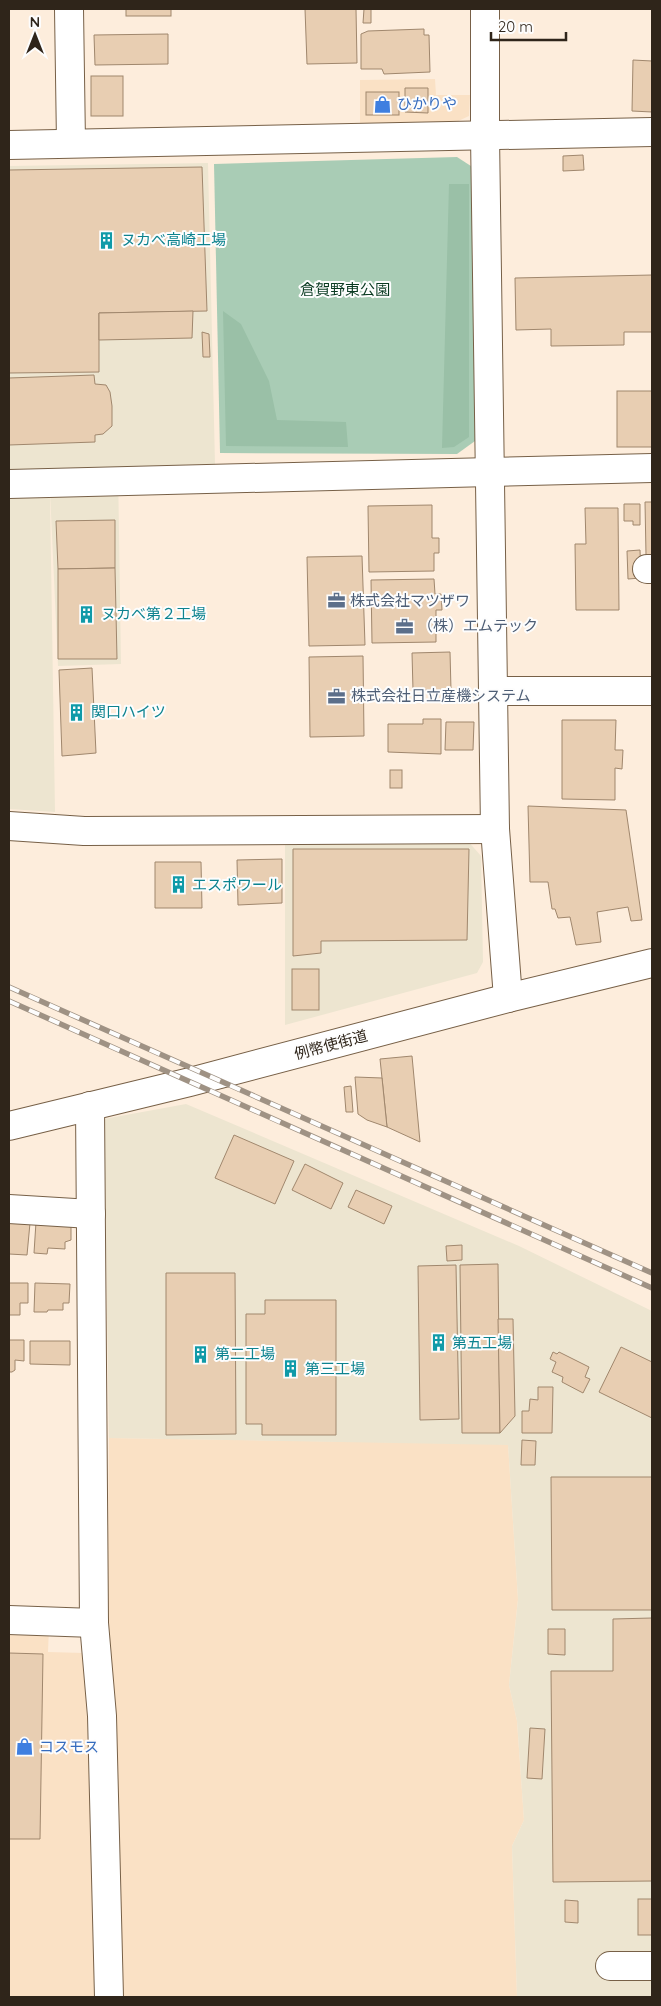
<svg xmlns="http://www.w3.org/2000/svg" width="661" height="2006" viewBox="0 0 661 2006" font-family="Quicksand,'Noto Sans JP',sans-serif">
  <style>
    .built { fill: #fae1c5 }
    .industrial { fill: #ede5d0 }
    .green { fill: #a9ccb5 }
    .forest { fill: #9ac0a7 }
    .building { fill: #e8ceb2; stroke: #a0876d }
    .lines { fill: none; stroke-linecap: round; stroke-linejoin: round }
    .minor-casing { stroke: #776047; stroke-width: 30 }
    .major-casing { stroke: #776047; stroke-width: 30 }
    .minor { stroke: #fff; stroke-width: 28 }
    .major { stroke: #fff; stroke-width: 28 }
    .rail-casing { stroke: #9f9284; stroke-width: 5.5 }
    .rail { stroke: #fdfdfd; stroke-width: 4; stroke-dasharray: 11; stroke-linecap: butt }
    .labels { text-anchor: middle; stroke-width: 4; stroke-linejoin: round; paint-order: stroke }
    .shop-label { font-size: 15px; fill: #366cbe; stroke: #fdfdfd; text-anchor: start }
    .culture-label { font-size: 15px; fill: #0d838f; stroke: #fdfdfd; text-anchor: start }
    .park-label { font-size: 15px; fill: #093a21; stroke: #fdfdfd }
    .service-label { font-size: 15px; fill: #4e5e75; stroke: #fdfdfd; text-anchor: start }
    .street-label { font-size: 15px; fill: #2f251a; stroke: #fdfdfd }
  </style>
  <rect width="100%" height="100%" fill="#fdeddc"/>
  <g class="built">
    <polygon points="435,79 436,95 470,95 469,116 454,123 360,126 360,80"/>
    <polygon points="109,1438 508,1444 518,1599 509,1685 517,1721 524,1820 512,1846 517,1997 121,1997 107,1644"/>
    <polygon points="9,1626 49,1627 48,1652 84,1653 99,1997 9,1997"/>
  </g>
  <g class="industrial">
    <polygon points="208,163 215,464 118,467 121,664 58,666 49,470 9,470 9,166"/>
    <polygon points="50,497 55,812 9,809 9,498"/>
    <polygon points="285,839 466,839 481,856 483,962 477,973 285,1025"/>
    <polygon points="186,1104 519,1246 652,1311 652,1997 517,1997 512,1846 524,1820 517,1721 509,1685 518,1599 508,1445 109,1438 104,1119"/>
  </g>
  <polygon class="green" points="457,157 474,168 475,441 457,454 220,453 214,164"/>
  <g class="forest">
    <polygon points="449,184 469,184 469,437 454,447 442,448"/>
    <polygon points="223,311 241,324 269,381 277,420 346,422 348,447 226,446"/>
  </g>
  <g class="building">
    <rect x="126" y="9" width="45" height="7"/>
    <polygon points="305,9 356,9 357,63 307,64"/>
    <polygon points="364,9 371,9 371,23 363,23"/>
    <polygon points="424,29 424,35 429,35 430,72 384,74 382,69 361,69 361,34 368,31"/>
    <polygon points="168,34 168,64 95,65 94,35"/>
    <polygon points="633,60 652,61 652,112 632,111"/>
    <rect x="91" y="76" width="32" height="40"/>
    <polygon points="405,88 428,88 428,113 405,112"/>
    <rect x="366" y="92" width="33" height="23"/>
    <polygon points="583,155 584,170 563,171 563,156"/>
    <polygon points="202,167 207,311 99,313 99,372 9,373 9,170"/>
    <polygon points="652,275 652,332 624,332 624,345 551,346 551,329 516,330 515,278"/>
    <polygon points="193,311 192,338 99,340 99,313"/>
    <polygon points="202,332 209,334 210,357 203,357"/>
    <polygon points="94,375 95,384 106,385 110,392 112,406 112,426 103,434 95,435 95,442 9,445 9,378"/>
    <rect x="617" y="391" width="35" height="56"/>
    <polygon points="645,502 652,502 652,555 646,555"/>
    <polygon points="624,504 640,504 640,525 633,525 633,521 624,521"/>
    <polygon points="432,505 432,538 439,538 439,553 434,553 434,571 369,572 368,506"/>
    <polygon points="585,508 618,508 619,610 576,610 575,544 586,544"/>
    <polygon points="115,520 115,568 58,569 56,521"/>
    <polygon points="640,550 641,578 628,579 627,551"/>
    <polygon points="362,556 365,645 309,646 307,557"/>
    <polygon points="115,568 117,659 58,659 58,569"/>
    <polygon points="434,579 435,594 441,594 442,610 436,610 436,642 372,643 371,580"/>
    <polygon points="450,652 451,690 413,690 412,653"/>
    <polygon points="363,656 364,736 310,737 309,657"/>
    <polygon points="92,668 96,753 62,756 59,670"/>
    <polygon points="423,719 441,719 441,754 388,752 388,724 423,724"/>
    <polygon points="562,720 616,720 615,750 623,750 622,769 615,768 615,800 562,799"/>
    <polygon points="446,722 474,722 473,750 445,750"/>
    <rect x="390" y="770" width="12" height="18"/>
    <polygon points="528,806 626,810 642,920 631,921 628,907 597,912 601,942 576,945 570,917 558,918 555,909 552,909 548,882 530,882"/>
    <polygon points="293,849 469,849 467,940 321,941 321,953 293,956"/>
    <polygon points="282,859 282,903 238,905 237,860"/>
    <polygon points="155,862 201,862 202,908 155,908"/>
    <rect x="292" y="969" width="27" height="41"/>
    <polygon points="412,1056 420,1142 387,1127 382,1078 380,1059"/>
    <polygon points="355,1077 382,1078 387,1127 367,1120 358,1114"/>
    <polygon points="351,1086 353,1112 346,1112 344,1087"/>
    <polygon points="234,1135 294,1161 275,1204 215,1178"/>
    <polygon points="305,1164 343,1183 331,1209 292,1190"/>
    <polygon points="356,1190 392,1206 384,1224 348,1207"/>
    <polygon points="9,1221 30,1223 27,1255 9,1254"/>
    <polygon points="36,1222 71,1223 71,1240 65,1242 65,1249 48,1248 47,1254 34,1253"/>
    <polygon points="462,1245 462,1260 447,1261 446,1246"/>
    <polygon points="498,1264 500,1433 462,1433 460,1265"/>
    <polygon points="456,1265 459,1419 420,1420 418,1266"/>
    <polygon points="166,1273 235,1273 236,1434 166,1435"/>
    <polygon points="9,1283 28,1283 28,1303 20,1303 20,1315 9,1315"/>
    <polygon points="35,1283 70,1284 69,1303 63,1303 63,1310 48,1310 47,1312 34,1312"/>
    <polygon points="265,1300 336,1300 336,1435 262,1435 262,1424 246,1424 246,1314 265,1314"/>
    <polygon points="498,1319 513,1319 515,1416 500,1433"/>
    <polygon points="9,1340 24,1340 24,1361 15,1360 15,1370 12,1372 9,1372"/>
    <polygon points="30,1341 70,1341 70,1365 30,1364"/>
    <polygon points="621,1347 652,1362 652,1418 599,1392"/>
    <polygon points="553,1352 557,1354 559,1352 589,1367 585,1377 590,1379 583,1393 562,1382 563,1377 552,1372 556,1362 550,1359"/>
    <polygon points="538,1387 553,1387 552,1433 522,1433 522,1411 529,1411 530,1399 538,1400"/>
    <polygon points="522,1440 536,1441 535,1465 521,1465"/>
    <polygon points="551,1477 652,1477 652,1610 552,1610"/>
    <polygon points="652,1618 652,1881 553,1882 551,1671 613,1671 613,1619"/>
    <polygon points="548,1629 565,1629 565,1655 548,1654"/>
    <polygon points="9,1653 43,1654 40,1839 9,1839"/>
    <polygon points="530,1728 545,1729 542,1779 527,1778"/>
    <rect x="638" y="1899" width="14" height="36"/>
    <polygon points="565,1900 578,1901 578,1923 565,1922"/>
  </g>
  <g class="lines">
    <defs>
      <g id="minor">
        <polyline points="69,9 71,143"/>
        <polyline points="485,9 485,136 495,829 508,998"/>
        <polyline points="9,145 652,132"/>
        <polyline points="9,484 652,468"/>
        <polyline points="647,569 652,569"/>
        <polyline points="493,691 652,691"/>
        <polyline points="9,826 84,831 495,829"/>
        <polyline points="90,1106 94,1623 102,1716 109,1997"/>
        <polyline points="9,1209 91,1214"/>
        <polyline points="9,1620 94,1623"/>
        <polyline points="610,1966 652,1966"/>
      </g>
      <polyline id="major" points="9,1126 190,1082 508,998 652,963"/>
    </defs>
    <use href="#minor" class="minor-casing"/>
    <use href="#major" class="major-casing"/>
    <use href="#minor" class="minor"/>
    <use href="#major" class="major"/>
    <defs>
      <g id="rail">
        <polyline points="9,987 652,1273"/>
        <polyline points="9,1001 652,1288"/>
      </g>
    </defs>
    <use href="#rail" class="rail-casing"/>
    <use href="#rail" class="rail"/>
  </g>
  <defs>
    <symbol id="shop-bare" viewBox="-9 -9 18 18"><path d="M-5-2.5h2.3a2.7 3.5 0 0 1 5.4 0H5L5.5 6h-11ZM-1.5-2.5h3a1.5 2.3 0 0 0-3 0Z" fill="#3f7fe0" stroke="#fdfdfd" stroke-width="2.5" paint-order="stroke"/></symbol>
    <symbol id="building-bare" viewBox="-9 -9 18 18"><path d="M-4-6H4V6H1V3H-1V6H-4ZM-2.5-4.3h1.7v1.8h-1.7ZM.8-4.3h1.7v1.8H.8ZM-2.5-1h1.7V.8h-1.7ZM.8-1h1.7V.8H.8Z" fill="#0f9aa8" stroke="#fdfdfd" stroke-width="2.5" paint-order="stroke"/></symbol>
    <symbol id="office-bare" viewBox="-9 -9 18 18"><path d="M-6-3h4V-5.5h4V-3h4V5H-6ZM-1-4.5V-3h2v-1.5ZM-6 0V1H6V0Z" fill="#5c6f8a" stroke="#fdfdfd" stroke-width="2.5" paint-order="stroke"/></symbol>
  </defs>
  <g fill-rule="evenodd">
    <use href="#shop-bare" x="370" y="92" width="25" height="25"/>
    <use href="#building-bare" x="94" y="228" width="25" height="25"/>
    <use href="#office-bare" x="324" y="588" width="25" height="25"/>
    <use href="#building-bare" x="74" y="602" width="25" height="25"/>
    <use href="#office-bare" x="392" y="614" width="25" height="25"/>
    <use href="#office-bare" x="324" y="684" width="25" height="25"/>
    <use href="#building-bare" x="64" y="700" width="25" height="25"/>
    <use href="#building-bare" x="166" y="872" width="25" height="25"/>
    <use href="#building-bare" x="426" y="1330" width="25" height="25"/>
    <use href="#building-bare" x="188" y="1342" width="25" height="25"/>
    <use href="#building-bare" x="278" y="1356" width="25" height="25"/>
    <use href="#shop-bare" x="12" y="1734" width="25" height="25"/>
  </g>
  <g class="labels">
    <g class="shop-label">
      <text x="397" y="109">ひかりや</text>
      <text x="39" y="1752">コスモス</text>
    </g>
    <g class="culture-label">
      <text x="121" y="245">ヌカべ高崎工場</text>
      <text x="101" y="619">ヌカべ第２工場</text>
      <text x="91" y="717">関口ハイツ</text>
      <text x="192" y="890">エスポワール</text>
      <text x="452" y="1348">第五工場</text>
      <text x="215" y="1359">第二工場</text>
      <text x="305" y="1374">第三工場</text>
    </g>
    <g class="park-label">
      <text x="345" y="295">倉賀野東公園</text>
    </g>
    <g class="service-label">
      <text x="350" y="606">株式会社マツザワ</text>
      <text x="418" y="631">（株）エムテック</text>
      <text x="351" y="701">株式会社日立産機システム</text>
    </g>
    <g class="street-label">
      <text transform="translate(331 1045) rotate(-15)" y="5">例幣使街道</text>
    </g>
  </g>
  <rect width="661" height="2006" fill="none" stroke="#2f251a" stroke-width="20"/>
  <g transform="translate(35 35)" stroke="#fdfdfd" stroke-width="4" paint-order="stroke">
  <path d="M0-4L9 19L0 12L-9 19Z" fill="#2f251a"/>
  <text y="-8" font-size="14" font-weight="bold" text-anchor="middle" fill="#2f251a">N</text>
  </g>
  <path d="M491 32v8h75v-8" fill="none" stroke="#2f251a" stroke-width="2.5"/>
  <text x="498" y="32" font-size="15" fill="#2f251a" stroke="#fdfdfd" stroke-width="4" paint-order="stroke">20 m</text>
</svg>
